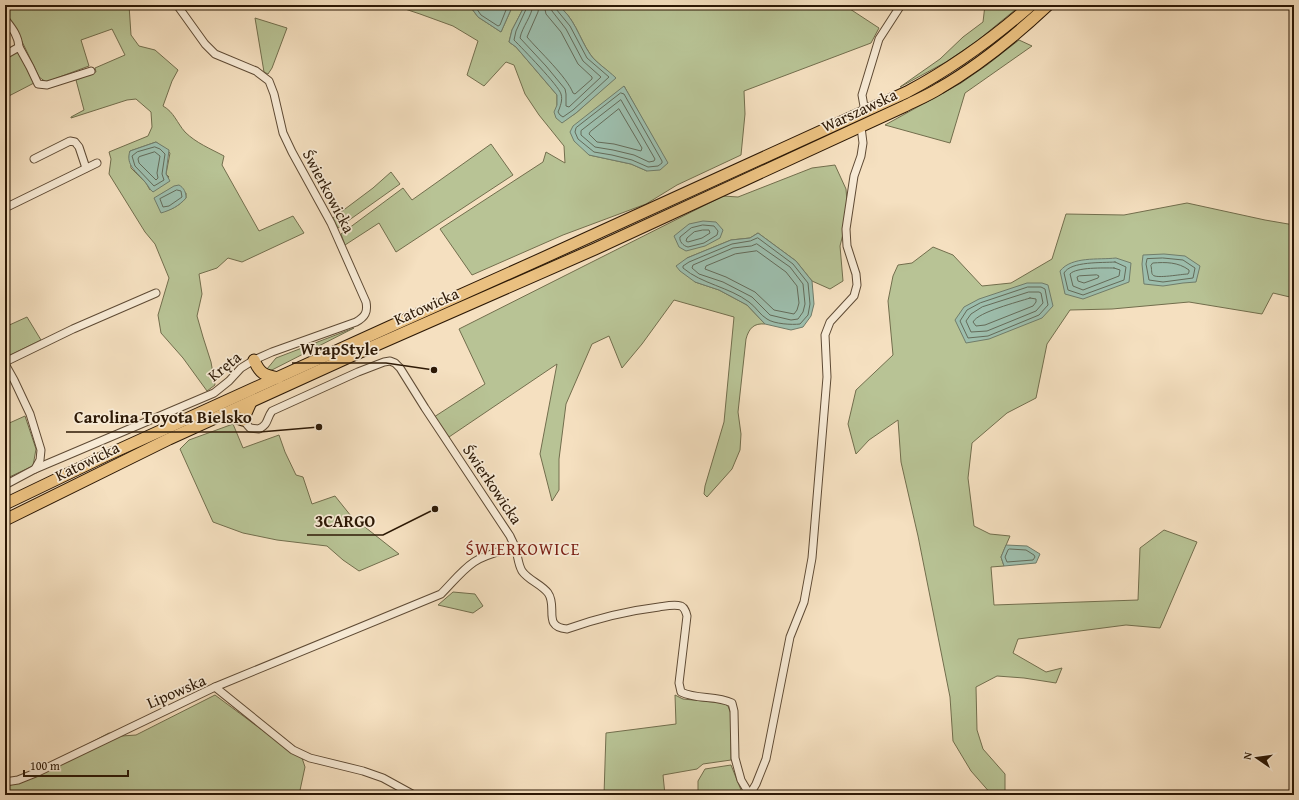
<svg xmlns="http://www.w3.org/2000/svg" width="1299" height="800" viewBox="0 0 1299 800" font-family="'Gentium Book Plus',serif">
  <style>
    .green { fill: #b8c395; stroke: #726e4d; fill-rule: evenodd }
    .water { fill: #9dbead; stroke: #707c6a }
    .lines { fill: none; stroke-linecap: round; stroke-linejoin: round }
    .shore { stroke: #646b59; stroke-width: 1 }
    .street-casing { stroke: #5e4a34; stroke-width: 9 }
    .primary-casing { stroke: #2c1805; stroke-width: 13 }
    .street { stroke: #f8ebd6; stroke-width: 7 }
    .primary { stroke: #eac080; stroke-width: 11 }
    .labels { text-anchor: middle; stroke-width: 3.5; stroke-linejoin: round; paint-order: stroke }
    .street-label { font-size: 16px; fill: #2c1805; stroke: #f8ebd6 }
    .neighbourhood-label { font-size: 17px; letter-spacing: 1px; fill: #7a1f14; stroke: #f8ebd6 }
    .leader { fill: none; stroke: #2c1805; stroke-width: 1.5 }
    .callout-dot { fill: #2c1805; stroke: #f8ebd6; stroke-width: 1.5 }
    .callout-label { font-size: 17px; text-anchor: middle; font-weight: bold; fill: #2c1805; stroke: #f8ebd6; stroke-width: 3.5; stroke-linejoin: round; paint-order: stroke }
  </style>
  <rect width="100%" height="100%" fill="#f5e0c0"/>
  <filter id="stains"><feTurbulence type="fractalNoise" baseFrequency=".005" numOctaves="4"/><feColorMatrix values="0 0 0 0 .2 0 0 0 0 .09 0 0 0 0 .02 0 0 0 .5 -.17"/></filter>
  <radialGradient id="worn" r=".72"><stop offset=".6" stop-color="#630" stop-opacity="0"/><stop offset="1" stop-color="#630" stop-opacity=".3"/></radialGradient>
  <g class="green">
    <path d="M5,5H129L131,35L139,46L155,50L178,70L172,81L163,106C174,112 177,123 185,132C196,143 211,149 224,156L222,165L259,231L293,216L304,233L242,262L228,258L217,268L199,274L202,294L197,316L203,337L211,362L215,385L207,391L183,358L161,333L158,315L169,278L155,244L145,232L109,174L111,159L109,152L148,136L152,127L151,112L136,99L127,100L71,118V117L84,110L76,80L96,72L95,68L125,55L112,29L81,40L89,66L46,82L39,77L17,31L5,19ZM156,142L170,153L166,174L169,177L150,190L146,183L131,168L130,151ZM167,191L186,193V198C179,206 171,210 161,212V194Z"/>
    <path d="M370,5H469L478,17L501,32L513,5H525L512,30L509,42L516,47L557,95V105L562,122L576,113L615,78C608,70 595,62 590,54C579,38 574,16 557,5H852L850,9L879,28L871,43L744,91L745,114L741,155L677,185L646,204L563,235L472,275L440,229L543,162L546,152L565,163L564,146L539,115L525,94L514,65L506,62L484,86L467,75L478,41L453,26L420,14L396,6ZM624,86L657,145L647,171L631,164L589,155Z"/>
    <polygon points="985,5 1021,5 977,41 946,62 900,87 940,59 963,37 983,22"/>
    <polygon points="255,18 287,28 272,68 268,74 264,72"/>
    <polygon points="1019,40 1032,46 965,93 950,143 885,125 961,83 987,65"/>
    <polygon points="18,51 34,83 5,98 5,59"/>
    <polygon points="491,144 513,175 396,252 379,223 345,245 341,234 403,188 412,200"/>
    <path d="M835,165L846,189L848,214L840,246L843,281L830,289L812,281L796,261L758,233L750,238L731,240L687,258L695,282L719,290L747,305L765,324C754,323 749,328 746,339L738,412L741,434L740,450L732,469L707,497L704,494L705,486L724,422L734,317L674,300L642,344L622,368L609,336L592,344L566,404L559,459V490L552,501L540,454L557,364L449,437L434,417L485,384L459,329L723,196L738,197L812,168Z"/>
    <polygon points="391,172 400,184 338,228 333,218 373,188"/>
    <polygon points="1187,203 1265,220 1294,225 1294,298 1273,293 1262,314 1189,302 1112,309 1070,310 1047,344 1036,398 1007,413 972,443 968,478 974,526 990,534 1010,536 1001,557 1004,566 991,567 994,605 1138,600 1140,548 1164,530 1197,542 1160,628 1126,625 1018,639 1013,653 1046,672 1062,668 1056,683 1024,678 997,676 976,687 977,730 983,749 1005,774 1005,792 1009,795 992,795 971,771 953,741 950,697 918,536 901,462 898,420 869,440 856,454 848,424 856,390 893,355 888,301 893,276 898,265 912,263 933,247 953,255 982,286 1011,283 1052,259 1066,214 1124,215"/>
    <polygon points="27,317 41,340 6,357 5,354 5,327"/>
    <polygon points="354,328 268,372 267,369 276,358"/>
    <polygon points="25,416 36,449 33,466 5,479 5,425"/>
    <polygon points="233,424 243,448 279,435 285,452 296,475 303,477 312,504 335,496 351,516 399,554 359,571 343,560 327,546 277,540 243,533 213,522 180,449 189,440"/>
    <polygon points="453,592 475,594 483,606 473,613 438,605"/>
    <polygon points="215,695 285,747 302,758 305,767 299,795 5,795 5,787 7,787 109,733 122,736 136,735"/>
    <polygon points="675,695 683,699 723,703 728,706 731,714 731,760 703,764 697,769 663,775 665,795 604,795 606,733 676,724"/>
    <polygon points="731,765 743,795 698,795 698,781 705,769"/>
  </g>
  <g class="water">
    <polygon points="469,5 513,5 501,32 478,17"/>
    <path d="M525,5H557C574,16 579,38 590,54C595,62 608,70 616,78L576,113L562,123L556,118L554,112L557,105V95L516,47L509,42L512,30Z"/>
    <polygon points="624,86 668,163 660,170 647,171 631,164 589,155 574,141 570,132 573,126"/>
    <path d="M156,142L169,150L166,174L170,181L153,192C149,189 148,185 145,182C137,172 125,165 130,151Z"/>
    <path d="M179,185C184,188 186,192 186,198C179,206 171,210 161,213L154,198L174,186Z"/>
    <polygon points="703,221 716,222 723,230 720,238 705,246 686,251 679,247 674,236 689,224"/>
    <polygon points="758,233 796,261 812,281 814,304 811,316 803,327 791,330 765,324 747,305 719,290 695,282 680,271 676,266 687,258 731,240 750,238"/>
    <polygon points="1164,254 1185,256 1200,266 1196,282 1183,283 1163,286 1144,284 1142,264 1143,255"/>
    <path d="M1116,258L1131,263L1129,282L1083,299L1065,294L1060,271C1072,256 1098,260 1116,258Z"/>
    <polygon points="1027,283 1042,283 1048,285 1053,306 1042,318 989,339 966,343 955,320 964,307 979,299"/>
    <polygon points="1006,545 1027,546 1040,554 1036,563 1004,566 1001,557"/>
  </g>
  <g class="lines">
    <g class="shore">
      <polyline points="474,5 481,15 498,26 500,25 508,5"/>
      <path d="M528,5L516,31L514,40C522,48 559,86 561,94C563,100 560,107 558,112L560,115L563,117L573,110L609,77L587,58L570,26L556,9L555,5"/>
      <path d="M533,5C532,16 522,27 520,38L546,66L565,89L566,94V106L569,107L601,77L583,61L566,29L552,11L550,5"/>
      <path d="M539,5L538,12L527,37C539,51 567,77 573,93L575,94L592,79V77L578,64L561,32L546,14L544,5"/>
      <polygon points="621,93 624,94 662,161 662,163 658,166 648,167 632,160 612,155 594,152 578,139 575,132 576,128"/>
      <polygon points="621,100 655,159 654,161 649,162 634,155 613,150 595,147 581,135 581,131"/>
      <polygon points="619,109 642,148 641,151 614,144 597,142 589,134 590,132"/>
      <polygon points="155,147 160,149 165,154 162,174 164,180 154,186 135,166 132,156 137,152"/>
      <polygon points="155,152 160,156 157,173 158,178 156,180 139,163 138,159 139,157"/>
      <polygon points="177,190 181,191 182,197 169,206 163,207 160,199"/>
      <path d="M703,225L714,226L718,231L717,235L704,243L688,247C683,246 679,241 680,237L691,228Z"/>
      <polygon points="703,230 709,230 710,233 702,238 688,242 686,241 687,238 694,232"/>
      <path d="M758,238L793,264L808,283L810,304L808,315L800,324C792,325 774,324 767,319C760,315 756,307 749,302C729,287 702,284 683,268V266L689,262L732,244L750,241Z"/>
      <polygon points="757,244 790,267 803,284 805,304 803,312 798,319 791,320 770,315 752,297 723,282 699,274 692,268 693,265 733,248 751,246"/>
      <polygon points="757,251 786,272 797,286 799,303 797,310 794,314 774,310 755,292 726,277 705,269 706,266 735,254"/>
      <polygon points="1163,258 1183,260 1195,268 1193,278 1163,282 1149,280 1146,264 1147,259"/>
      <path d="M1115,262L1126,267L1124,280L1083,295L1068,290L1064,273C1071,261 1102,263 1115,262Z"/>
      <path d="M1153,263C1166,262 1178,262 1189,270V272L1188,274C1182,274 1156,279 1153,275C1151,274 1152,268 1151,266Z"/>
      <path d="M1114,268L1120,270L1119,276L1083,290L1073,286L1070,274C1076,267 1104,268 1114,268Z"/>
      <polygon points="1097,275 1099,276 1098,278 1084,283 1078,281 1077,277 1079,276"/>
      <polygon points="1028,287 1041,287 1045,289 1048,305 1039,315 988,336 968,338 960,321 967,310 980,303"/>
      <polygon points="1029,292 1039,292 1041,293 1043,303 1036,311 987,331 971,332 966,321 971,314 982,307"/>
      <path d="M1030,298L1036,299V302L1033,306L985,325L976,326L973,322C978,312 1018,302 1030,298Z"/>
      <polygon points="1010,549 1026,550 1034,555 1035,557 1033,560 1007,562 1005,557 1008,550"/>
    </g>
    <defs>
      <g id="street">
        <path d="M5,19C12,28 18,35 19,47"/>
        <polyline points="5,55 19,47 30,67 38,84 47,85 91,71"/>
        <polyline points="865,112 862,95 879,39 901,5"/>
        <polyline points="34,159 70,141 75,142 79,147 86,168"/>
        <polyline points="5,208 97,163"/>
        <polyline points="5,362 73,329 156,293"/>
        <polyline points="5,364 14,380 30,414 41,450 40,460 35,469 5,485"/>
        <path d="M243,420L250,428L259,429C269,424 266,419 272,411L358,372L384,362L390,361L395,363L400,368L425,408L510,536C512,541 515,545 516,550C518,557 518,564 522,571C528,580 541,584 548,593C558,607 542,627 567,629C598,618 626,611 659,607C666,606 674,604 681,606C685,608 686,612 687,616L679,683L681,692C697,700 716,695 732,703L734,711L735,758L741,780L750,795"/>
        <path d="M35,469L214,393L229,381L241,368L254,360L272,352L356,322C365,317 368,312 366,302L331,223L292,152L283,133L274,94L269,81L256,71L215,54L205,44L177,5"/>
        <path d="M215,687L441,594C452,583 462,570 474,562C486,554 502,551 515,547"/>
        <polyline points="5,782 18,780 38,772 215,687 293,750 310,758 363,771 383,778 414,795"/>
        <polyline points="750,794 756,784 766,759 790,637 804,602 812,558 827,377 825,335 830,322 854,296 857,285 856,274 847,246 846,229 854,176 861,156 863,143 861,127"/>
      </g>
      <g id="primary">
        <path d="M254,360C260,374 264,375 278,378"/>
        <polyline points="225,414 243,420 251,402"/>
        <path d="M5,504L105,456L389,327L543,258L907,92C954,67 991,40 1031,5"/>
        <path d="M5,520L169,439L349,357L595,249L905,106C917,100 929,95 940,88C980,65 1015,36 1048,5"/>
      </g>
    </defs>
    <use href="#street" class="street-casing"/>
    <use href="#primary" class="primary-casing"/>
    <use href="#street" class="street"/>
    <use href="#primary" class="primary"/>
  </g>
  <g class="labels">
    <g class="street-label">
      <text transform="translate(859 110) rotate(-25)" y="6">Warszawska</text>
      <text transform="translate(329 191) rotate(62)" y="6">Świerkowicka</text>
      <text transform="translate(426 306) rotate(-24)" y="6">Katowicka</text>
      <text transform="translate(224 366) rotate(-39)" y="6">Kręta</text>
      <text transform="translate(87 461) rotate(-26)" y="6">Katowicka</text>
      <text transform="translate(493 484) rotate(56)" y="6">Świerkowicka</text>
      <text transform="translate(176 691) rotate(-23)" y="6">Lipowska</text>
    </g>
    <g class="neighbourhood-label">
      <text x="523" y="555">ŚWIERKOWICE</text>
    </g>
  </g>
  <path class="leader" d="M434 370L386 363H292M319 427L260 432H66M435 509L383 535H307"/>
  <g class="callout-dot">
    <circle cx="434" cy="370" r="4"/>
    <circle cx="319" cy="427" r="4"/>
    <circle cx="435" cy="509" r="4"/>
  </g>
  <g class="callout-label">
    <text x="339" y="355">WrapStyle</text>
    <text x="163" y="423">Carolina Toyota Bielsko</text>
    <text x="345" y="527">3CARGO</text>
  </g>
  <rect width="1299" height="800" fill="none" stroke="#f5e0c0" stroke-width="20"/>
  <rect x="6" y="6" width="1287" height="788" fill="none" stroke="#2c1805" stroke-width="2"/>
  <rect x="10" y="10" width="1279" height="780" fill="none" stroke="#2c1805"/>
  <g transform="translate(1257 758) rotate(283)" stroke="#f8ebd6" stroke-width="3" paint-order="stroke">
  <path d="M0-3L7 15L0 10L-7 15Z" fill="#2c1805"/>
  <text y="-6" font-size="11" font-weight="bold" text-anchor="middle" fill="#2c1805">N</text>
  </g>
  <path d="M24 770v6h104v-6" fill="none" stroke="#2c1805" stroke-width="2"/>
  <text x="30" y="770" font-size="12" fill="#2c1805" stroke="#f8ebd6" stroke-width="3" paint-order="stroke">100 m</text>
  <rect width="100%" height="100%" filter="url(#stains)"/>
  <rect width="100%" height="100%" fill="url(#worn)"/>
</svg>
